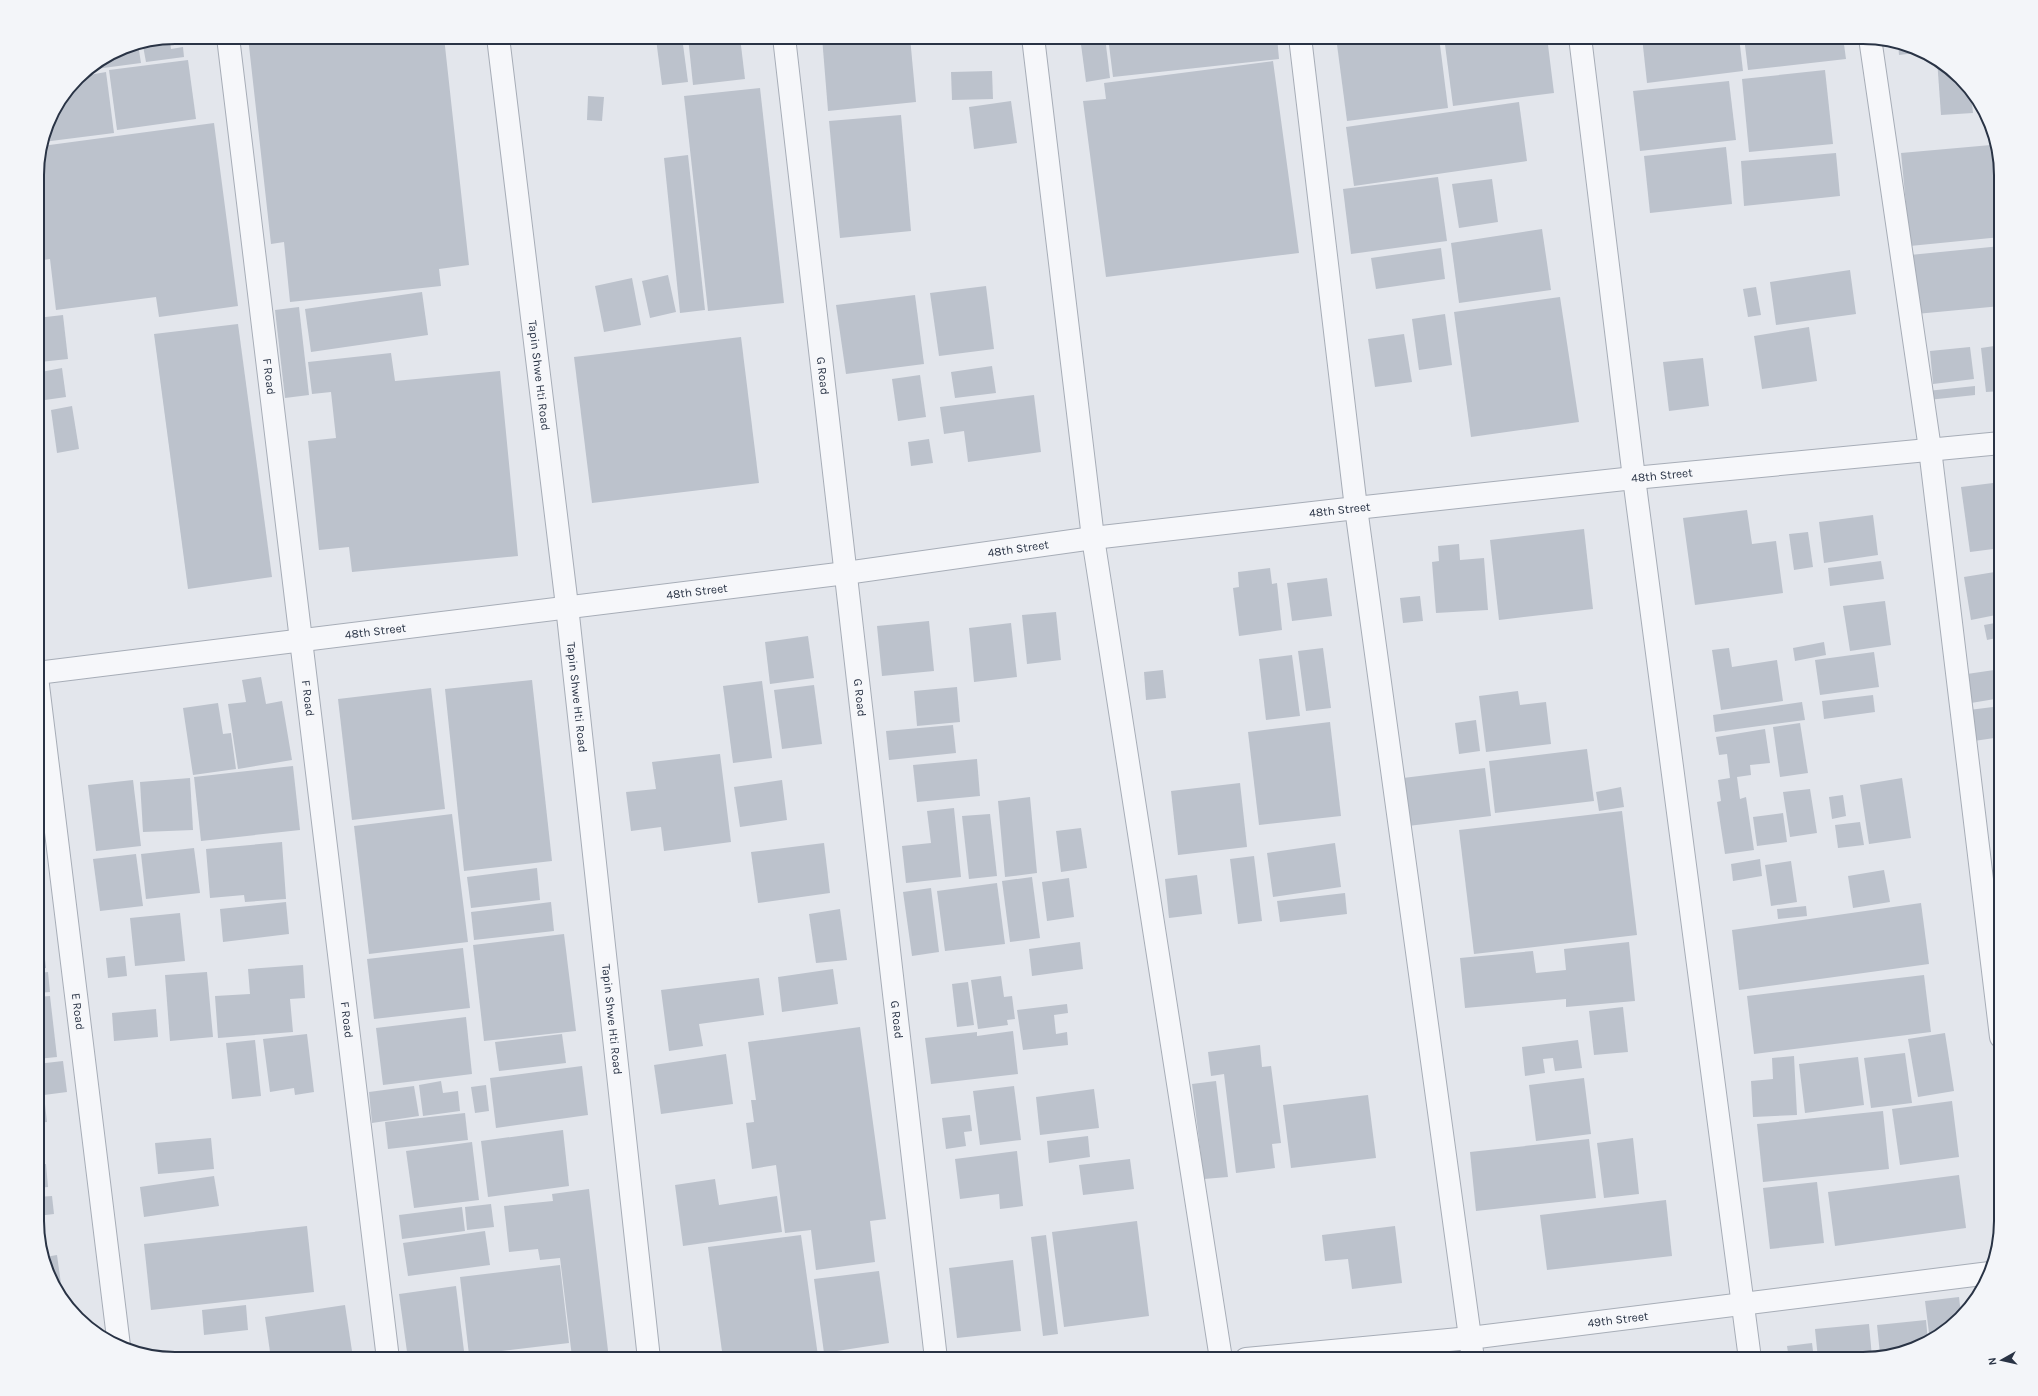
<svg xmlns="http://www.w3.org/2000/svg" width="2038" height="1396" viewBox="0 0 2038 1396" font-family="Karla,sans-serif">
  <style>
    .building { fill: #bcc2cc }
    .lines { fill: none; stroke-linecap: round; stroke-linejoin: round }
    .street-casing { stroke: #a7adb7; stroke-width: 24 }
    .street { stroke: #f6f7fa; stroke-width: 22 }
    .labels { text-anchor: middle; stroke-width: 3; stroke-linejoin: round; paint-order: stroke }
    .street-label { font-size: 12px; fill: #293345; stroke: #f3f5f9 }
    .rim { fill: none; stroke: #293345; stroke-width: 2 }
  </style>
  <rect width="100%" height="100%" fill="#e3e6ec"/>
  <g class="building">
    <polygon points="248,37 444,37 469,265 439,269 441,286 290,302 284,242 271,244"/>
    <polygon points="682,37 688,82 662,85 656,39"/>
    <polygon points="688,37 740,37 745,79 693,85"/>
    <polygon points="822,37 910,37 916,102 828,111"/>
    <polygon points="1080,37 1105,37 1110,78 1086,82"/>
    <polygon points="1108,37 1277,37 1279,59 1113,77"/>
    <polygon points="1336,37 1439,37 1448,108 1347,121"/>
    <polygon points="1444,37 1547,37 1554,93 1453,106"/>
    <polygon points="1642,37 1739,37 1743,71 1647,83"/>
    <polygon points="1744,37 1843,37 1846,59 1748,70"/>
    <polygon points="170,42 171,49 183,47 184,57 146,62 143,46"/>
    <polygon points="1898,43 1907,44 1924,52 1899,55"/>
    <polygon points="138,44 141,63 88,70 122,47"/>
    <polygon points="1937,59 1971,94 1973,113 1941,115"/>
    <polygon points="188,60 196,119 117,130 109,70"/>
    <polygon points="1273,61 1299,253 1106,277 1083,101 1106,99 1104,83"/>
    <polygon points="1825,70 1833,144 1749,152 1742,79"/>
    <polygon points="992,71 993,99 952,100 951,72"/>
    <polygon points="106,72 114,133 43,142 48,122 78,77"/>
    <polygon points="1729,81 1736,140 1640,151 1633,91"/>
    <polygon points="760,88 784,303 708,311 684,96"/>
    <polygon points="588,96 604,97 602,121 587,120"/>
    <polygon points="1011,101 1017,143 974,149 969,107"/>
    <polygon points="1519,102 1527,161 1354,186 1346,127"/>
    <polygon points="901,115 911,231 840,238 829,121"/>
    <polygon points="214,123 238,306 159,317 156,297 56,310 50,259 37,261 37,166 42,146"/>
    <polygon points="1991,145 2001,237 1910,246 1901,153"/>
    <polygon points="1726,147 1732,204 1650,213 1644,156"/>
    <polygon points="1836,153 1840,196 1744,206 1741,161"/>
    <polygon points="688,155 705,310 680,313 664,158"/>
    <polygon points="1438,177 1447,241 1351,254 1343,189"/>
    <polygon points="1492,179 1498,222 1459,228 1452,184"/>
    <polygon points="1542,229 1551,290 1459,303 1451,243"/>
    <polygon points="2001,246 2001,306 1916,314 1910,255"/>
    <polygon points="1441,248 1445,279 1376,289 1371,258"/>
    <polygon points="1850,270 1856,314 1776,325 1770,282"/>
    <polygon points="668,275 676,312 650,318 642,281"/>
    <polygon points="632,278 641,325 604,332 595,286"/>
    <polygon points="986,286 994,349 939,356 930,293"/>
    <polygon points="1756,287 1761,315 1748,317 1743,289"/>
    <polygon points="422,292 428,335 311,352 305,309"/>
    <polygon points="915,295 924,364 846,374 836,305"/>
    <polygon points="1560,297 1579,422 1471,437 1454,312"/>
    <polygon points="299,307 309,395 285,398 275,310"/>
    <polygon points="1445,314 1452,365 1419,370 1412,319"/>
    <polygon points="63,315 68,359 40,362 37,345 37,318"/>
    <polygon points="238,324 272,577 188,589 154,334"/>
    <polygon points="1809,327 1817,381 1762,389 1754,336"/>
    <polygon points="1404,334 1412,382 1375,387 1368,339"/>
    <polygon points="741,337 759,483 592,503 574,357"/>
    <polygon points="2001,345 2001,391 1986,392 1981,348"/>
    <polygon points="1970,347 1974,379 1933,384 1930,351"/>
    <polygon points="391,353 395,381 500,371 518,556 352,572 349,547 319,550 308,441 336,438 331,392 312,394 308,362"/>
    <polygon points="1703,358 1709,406 1669,411 1663,362"/>
    <polygon points="992,366 996,393 955,398 951,372"/>
    <polygon points="62,368 66,397 45,400 41,372"/>
    <polygon points="920,375 926,417 898,421 892,379"/>
    <polygon points="1975,386 1975,395 1928,400 1927,391"/>
    <polygon points="1034,395 1041,452 968,462 964,431 944,434 940,407"/>
    <polygon points="72,406 79,449 57,453 51,410"/>
    <polygon points="929,439 933,463 911,466 908,442"/>
    <polygon points="2001,482 2001,548 1970,552 1961,487"/>
    <polygon points="1747,510 1752,544 1776,541 1783,593 1695,605 1683,518"/>
    <polygon points="1873,515 1878,555 1824,563 1819,522"/>
    <polygon points="1584,529 1593,609 1499,620 1490,540"/>
    <polygon points="1808,532 1813,567 1794,570 1789,534"/>
    <polygon points="1459,544 1460,560 1484,558 1488,610 1436,613 1432,562 1439,561 1438,546"/>
    <polygon points="1881,561 1884,579 1830,586 1828,568"/>
    <polygon points="1270,568 1272,584 1277,583 1282,630 1239,636 1233,588 1239,587 1238,572"/>
    <polygon points="2001,571 2001,614 1971,620 1964,577"/>
    <polygon points="1327,578 1332,616 1292,621 1287,583"/>
    <polygon points="1420,596 1423,621 1403,623 1400,598"/>
    <polygon points="1885,601 1891,645 1850,651 1843,606"/>
    <polygon points="1056,612 1061,660 1027,664 1022,615"/>
    <polygon points="929,621 934,671 882,676 877,626"/>
    <polygon points="2001,622 2001,637 1987,640 1984,625"/>
    <polygon points="1011,623 1017,677 974,682 969,628"/>
    <polygon points="808,636 814,678 770,684 765,642"/>
    <polygon points="1824,642 1826,655 1795,661 1793,648"/>
    <polygon points="1323,648 1331,708 1306,711 1298,651"/>
    <polygon points="1729,648 1732,667 1777,660 1783,701 1721,710 1712,650"/>
    <polygon points="1874,652 1879,687 1820,695 1815,660"/>
    <polygon points="1292,655 1300,716 1266,720 1259,659"/>
    <polygon points="2001,669 2001,698 1971,703 1967,674"/>
    <polygon points="1163,670 1166,698 1146,700 1144,672"/>
    <polygon points="261,677 266,704 282,701 292,760 238,769 228,704 246,702 242,680"/>
    <polygon points="532,680 552,861 464,871 445,689"/>
    <polygon points="762,681 772,758 733,763 723,686"/>
    <polygon points="814,685 822,744 782,749 774,690"/>
    <polygon points="957,687 960,722 917,726 914,691"/>
    <polygon points="431,688 445,809 352,820 338,699"/>
    <polygon points="1518,691 1520,705 1546,702 1551,744 1486,752 1479,696"/>
    <polygon points="1873,695 1875,712 1824,719 1822,701"/>
    <polygon points="1802,702 1805,720 1715,732 1713,715"/>
    <polygon points="218,703 223,734 231,733 236,769 193,775 183,708"/>
    <polygon points="2001,706 2001,737 1974,741 1969,710"/>
    <polygon points="1476,720 1480,751 1459,754 1455,723"/>
    <polygon points="1330,722 1341,816 1259,825 1248,732"/>
    <polygon points="1800,723 1808,773 1780,777 1773,727"/>
    <polygon points="953,725 956,753 889,760 886,731"/>
    <polygon points="1765,729 1770,763 1750,765 1751,775 1737,777 1740,799 1746,797 1754,850 1725,854 1717,802 1721,801 1718,780 1730,778 1727,754 1719,755 1716,737"/>
    <polygon points="1587,749 1594,801 1495,813 1489,761"/>
    <polygon points="720,754 731,842 664,851 661,827 631,831 626,792 656,789 652,762"/>
    <polygon points="977,759 980,796 917,802 913,765"/>
    <polygon points="293,766 300,830 201,841 194,777"/>
    <polygon points="1485,768 1491,816 1408,826 1403,778"/>
    <polygon points="190,778 193,830 143,832 140,782"/>
    <polygon points="1902,778 1911,838 1869,844 1860,785"/>
    <polygon points="133,780 141,846 96,851 88,785"/>
    <polygon points="782,780 787,820 740,827 734,787"/>
    <polygon points="1240,783 1247,847 1178,855 1171,791"/>
    <polygon points="1621,787 1624,807 1599,811 1596,792"/>
    <polygon points="1810,789 1817,833 1790,837 1783,792"/>
    <polygon points="1843,795 1846,816 1832,819 1829,797"/>
    <polygon points="1030,797 1037,873 1005,877 998,801"/>
    <polygon points="43,803 45,826 37,827 37,804"/>
    <polygon points="954,808 961,877 906,883 902,846 931,843 927,811"/>
    <polygon points="1622,811 1637,935 1474,954 1459,830"/>
    <polygon points="1783,813 1787,842 1757,846 1753,817"/>
    <polygon points="452,814 468,942 369,954 354,826"/>
    <polygon points="990,814 997,876 969,879 962,816"/>
    <polygon points="1860,822 1864,845 1838,848 1835,825"/>
    <polygon points="1081,828 1087,868 1061,872 1056,831"/>
    <polygon points="282,842 286,899 245,902 244,895 210,898 206,849"/>
    <polygon points="824,843 830,893 758,903 751,852"/>
    <polygon points="1335,843 1341,887 1273,897 1267,853"/>
    <polygon points="194,848 200,893 146,899 141,854"/>
    <polygon points="136,854 143,906 100,911 93,859"/>
    <polygon points="1254,856 1262,921 1238,924 1230,859"/>
    <polygon points="1760,859 1762,876 1733,881 1731,864"/>
    <polygon points="1791,861 1797,902 1771,906 1765,865"/>
    <polygon points="537,868 540,900 471,908 467,877"/>
    <polygon points="1884,870 1890,902 1853,908 1848,876"/>
    <polygon points="1197,875 1202,914 1169,918 1165,879"/>
    <polygon points="1032,877 1040,938 1010,942 1002,881"/>
    <polygon points="1069,878 1074,917 1047,921 1042,882"/>
    <polygon points="997,883 1005,944 945,951 937,891"/>
    <polygon points="931,888 939,952 912,956 903,892"/>
    <polygon points="1345,893 1347,914 1280,922 1277,901"/>
    <polygon points="286,902 289,934 223,942 220,909"/>
    <polygon points="551,902 554,931 474,940 471,912"/>
    <polygon points="2001,902 2001,955 1995,903"/>
    <polygon points="1921,903 1929,964 1739,990 1732,930"/>
    <polygon points="1806,906 1807,916 1778,919 1777,909"/>
    <polygon points="840,909 847,960 816,963 809,914"/>
    <polygon points="180,913 185,961 135,966 130,918"/>
    <polygon points="42,934 46,968 37,969 37,935"/>
    <polygon points="564,934 576,1031 484,1041 473,945"/>
    <polygon points="1080,942 1083,969 1032,976 1029,949"/>
    <polygon points="1629,942 1635,1001 1566,1007 1566,999 1465,1008 1460,958 1533,951 1536,973 1566,970 1564,949"/>
    <polygon points="463,948 470,1008 374,1019 367,959"/>
    <polygon points="125,956 127,976 108,978 106,958"/>
    <polygon points="303,965 305,998 290,999 293,1032 218,1038 215,996 250,994 248,969"/>
    <polygon points="833,969 838,1004 782,1012 778,977"/>
    <polygon points="48,972 50,992 37,993 37,973"/>
    <polygon points="207,972 213,1037 170,1041 165,975"/>
    <polygon points="1924,975 1931,1032 1754,1054 1747,996"/>
    <polygon points="1001,976 1004,997 1012,996 1015,1019 1007,1020 1008,1025 978,1029 971,980"/>
    <polygon points="759,978 764,1015 699,1024 703,1046 669,1051 661,990"/>
    <polygon points="968,982 974,1025 957,1027 952,984"/>
    <polygon points="50,996 57,1057 37,1059 37,997"/>
    <polygon points="1067,1004 1068,1013 1054,1015 1056,1034 1067,1032 1068,1045 1023,1050 1017,1010"/>
    <polygon points="1623,1007 1628,1052 1594,1055 1589,1011"/>
    <polygon points="156,1009 158,1037 114,1041 112,1013"/>
    <polygon points="466,1017 472,1074 383,1085 376,1028"/>
    <polygon points="860,1027 886,1219 870,1221 875,1262 816,1270 811,1230 785,1233 776,1165 752,1169 746,1123 754,1122 751,1100 756,1100 748,1042"/>
    <polygon points="1013,1031 1018,1074 931,1084 925,1038 977,1032 977,1036"/>
    <polygon points="1945,1033 1954,1091 1918,1097 1908,1039"/>
    <polygon points="307,1034 314,1092 295,1095 294,1088 270,1092 263,1039"/>
    <polygon points="562,1034 566,1063 499,1071 495,1042"/>
    <polygon points="255,1040 261,1096 232,1099 226,1043"/>
    <polygon points="1578,1040 1582,1068 1555,1071 1553,1058 1543,1059 1545,1073 1525,1076 1522,1047"/>
    <polygon points="1260,1045 1262,1067 1271,1066 1281,1143 1272,1144 1275,1168 1236,1173 1224,1074 1211,1076 1208,1052"/>
    <polygon points="1905,1053 1912,1103 1871,1108 1864,1058"/>
    <polygon points="726,1054 733,1104 661,1114 654,1065"/>
    <polygon points="1794,1056 1797,1115 1753,1117 1751,1081 1773,1079 1772,1058"/>
    <polygon points="1858,1057 1864,1105 1805,1113 1799,1064"/>
    <polygon points="63,1061 67,1092 44,1095 47,1122 37,1123 37,1064"/>
    <polygon points="582,1066 588,1115 496,1128 490,1078"/>
    <polygon points="1584,1078 1591,1134 1536,1141 1529,1085"/>
    <polygon points="441,1081 443,1093 458,1091 460,1111 423,1116 419,1085"/>
    <polygon points="1216,1081 1228,1177 1204,1179 1192,1084"/>
    <polygon points="486,1085 489,1111 475,1113 471,1087"/>
    <polygon points="414,1086 419,1116 372,1123 369,1092"/>
    <polygon points="1014,1086 1021,1140 980,1145 973,1091"/>
    <polygon points="1094,1089 1099,1128 1040,1135 1036,1097"/>
    <polygon points="1368,1095 1376,1158 1291,1168 1283,1105"/>
    <polygon points="1952,1101 1959,1157 1900,1165 1892,1109"/>
    <polygon points="1883,1111 1889,1169 1763,1182 1757,1124"/>
    <polygon points="465,1113 468,1140 388,1149 385,1122"/>
    <polygon points="970,1115 972,1131 964,1132 966,1146 946,1149 942,1118"/>
    <polygon points="563,1130 569,1186 488,1197 481,1141"/>
    <polygon points="1088,1136 1090,1157 1049,1163 1047,1141"/>
    <polygon points="211,1138 214,1169 158,1174 155,1143"/>
    <polygon points="1633,1138 1639,1194 1604,1198 1597,1143"/>
    <polygon points="1589,1139 1596,1198 1476,1211 1470,1152"/>
    <polygon points="472,1142 479,1200 414,1208 406,1151"/>
    <polygon points="1017,1151 1023,1206 1000,1209 999,1194 960,1199 955,1159"/>
    <polygon points="1130,1159 1134,1189 1083,1195 1079,1165"/>
    <polygon points="46,1164 48,1187 37,1188 37,1165"/>
    <polygon points="1959,1175 1966,1228 1835,1246 1828,1192"/>
    <polygon points="214,1176 219,1206 144,1217 140,1187"/>
    <polygon points="715,1179 719,1205 777,1196 782,1232 683,1246 675,1185"/>
    <polygon points="1817,1182 1824,1243 1770,1249 1763,1188"/>
    <polygon points="589,1189 609,1359 561,1359 572,1357 560,1258 540,1260 538,1249 509,1252 504,1206 553,1201 552,1194"/>
    <polygon points="52,1196 54,1214 37,1216 37,1197"/>
    <polygon points="1666,1200 1672,1256 1547,1270 1540,1215"/>
    <polygon points="491,1204 494,1227 467,1230 465,1207"/>
    <polygon points="462,1207 465,1231 402,1239 399,1215"/>
    <polygon points="37,1221 40,1221 41,1244 37,1230"/>
    <polygon points="1137,1221 1149,1316 1064,1327 1052,1232"/>
    <polygon points="307,1226 314,1292 151,1310 144,1244"/>
    <polygon points="1395,1226 1402,1283 1352,1289 1348,1259 1325,1261 1322,1235"/>
    <polygon points="485,1231 490,1265 408,1276 403,1243"/>
    <polygon points="801,1235 818,1356 793,1359 723,1359 708,1247"/>
    <polygon points="1046,1235 1058,1334 1043,1336 1031,1237"/>
    <polygon points="57,1255 63,1298 55,1290 45,1257"/>
    <polygon points="1013,1260 1021,1331 957,1338 949,1268"/>
    <polygon points="560,1265 569,1343 469,1355 460,1277"/>
    <polygon points="879,1271 889,1343 824,1353 814,1279"/>
    <polygon points="456,1286 465,1359 408,1359 399,1294"/>
    <polygon points="1959,1297 1961,1314 1930,1341 1925,1301"/>
    <polygon points="246,1305 248,1330 204,1335 202,1310"/>
    <polygon points="345,1305 352,1351 303,1359 271,1359 265,1317"/>
    <polygon points="1926,1320 1928,1342 1880,1354 1877,1325"/>
    <polygon points="1869,1324 1872,1357 1863,1359 1818,1359 1815,1329"/>
    <polygon points="1812,1343 1814,1359 1789,1359 1787,1346"/>
  </g>
  <g class="lines">
    <defs>
      <g id="street">
        <path id="s1" d="M228,37L388,1359"/>
        <path id="s2" d="M498,37L567,606L649,1359"/>
        <path id="s3" d="M784,37L936,1359"/>
        <polyline points="1033,37 1093,538 1221,1359"/>
        <polyline points="1300,37 1356,508 1473,1359"/>
        <polyline points="1580,37 1634,478 1750,1359"/>
        <polyline points="1870,38 1930,449 2001,1037"/>
        <path id="s4" d="M37,673L846,573L1093,538L1356,508L1634,478L2001,443"/>
        <path id="s5" d="M37,677L119,1346"/>
        <path id="s6" d="M1246,1359L1470,1338L1990,1273"/>
      </g>
    </defs>
    <use href="#street" class="street-casing"/>
    <use href="#street" class="street"/>
  </g>
  <g class="labels">
    <g class="street-label">
      <text dy="4" stroke="none"><textPath href="#s1" startOffset="342">F Road</textPath></text>
      <text dy="4" stroke="none"><textPath href="#s2" startOffset="341">Tapin Shwe Hti Road</textPath></text>
      <text dy="4" stroke="none"><textPath href="#s3" startOffset="341">G Road</textPath></text>
      <text dy="4" stroke="none"><textPath href="#s4" startOffset="1637">48th Street</textPath></text>
      <text dy="4" stroke="none"><textPath href="#s4" startOffset="1313">48th Street</textPath></text>
      <text dy="4" stroke="none"><textPath href="#s4" startOffset="989">48th Street</textPath></text>
      <text dy="4" stroke="none"><textPath href="#s4" startOffset="665">48th Street</textPath></text>
      <text dy="4" stroke="none"><textPath href="#s4" startOffset="341">48th Street</textPath></text>
      <text dy="4" stroke="none"><textPath href="#s1" startOffset="666">F Road</textPath></text>
      <text dy="4" stroke="none"><textPath href="#s2" startOffset="665">Tapin Shwe Hti Road</textPath></text>
      <text dy="4" stroke="none"><textPath href="#s3" startOffset="665">G Road</textPath></text>
      <text dy="4" stroke="none"><textPath href="#s5" startOffset="337">E Road</textPath></text>
      <text dy="4" stroke="none"><textPath href="#s1" startOffset="990">F Road</textPath></text>
      <text dy="4" stroke="none"><textPath href="#s2" startOffset="989">Tapin Shwe Hti Road</textPath></text>
      <text dy="4" stroke="none"><textPath href="#s3" startOffset="989">G Road</textPath></text>
      <text dy="4" stroke="none"><textPath href="#s6" startOffset="374">49th Street</textPath></text>
    </g>
  </g>
  <path d="M0 0H2038V1396H0ZM175 44H1863A131 131 0 0 1 1994 175V1221A131 131 0 0 1 1863 1352H175A131 131 0 0 1 44 1221V175A131 131 0 0 1 175 44Z" fill="#f3f5f9" fill-rule="evenodd"/>
  <path class="rim" d="M175 44H1863A131 131 0 0 1 1994 175V1221A131 131 0 0 1 1863 1352H175A131 131 0 0 1 44 1221V175A131 131 0 0 1 175 44Z"/>
  <g transform="translate(2002 1360) rotate(262)" stroke="#f3f5f9" stroke-width="3" paint-order="stroke">
  <path d="M0-3L7 15L0 10L-7 15Z" fill="#293345"/>
  <text y="-6" font-size="11" font-weight="bold" text-anchor="middle" fill="#293345">N</text>
  </g>
</svg>
